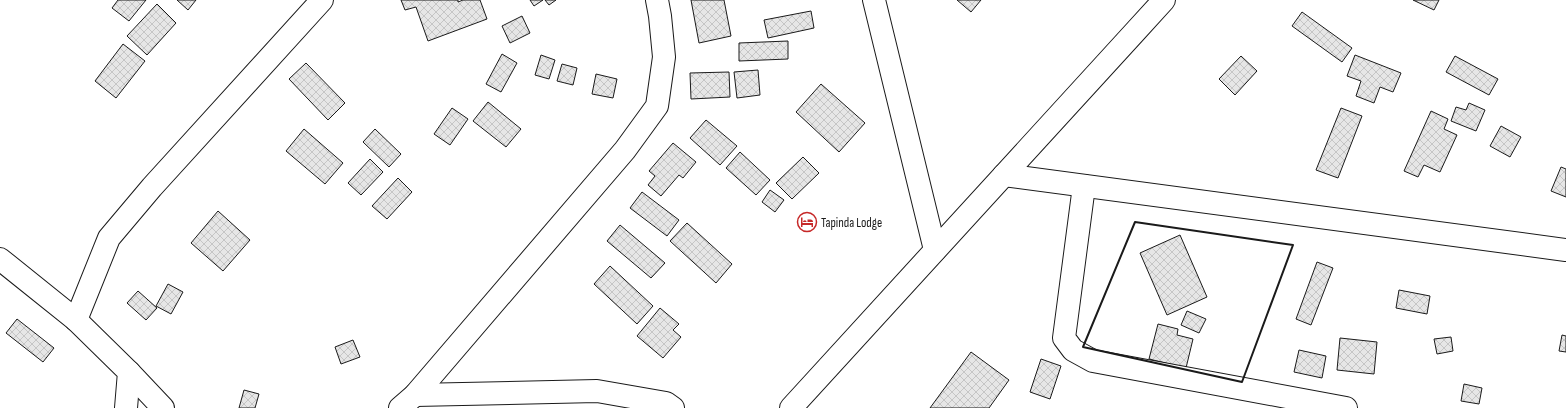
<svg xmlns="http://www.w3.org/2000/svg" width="1566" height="408" viewBox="0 0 1566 408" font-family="'Sofia Sans Condensed',sans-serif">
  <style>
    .building { fill: url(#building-cross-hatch); stroke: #1a1a1a }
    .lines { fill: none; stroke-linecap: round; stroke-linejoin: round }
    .street-casing { stroke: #1a1a1a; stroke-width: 24 }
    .secondary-casing { stroke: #1a1a1a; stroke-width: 24 }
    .street { stroke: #fff; stroke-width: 22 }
    .secondary { stroke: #fff; stroke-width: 22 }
    .wall { stroke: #1a1a1a; stroke-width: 2 }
    .labels { text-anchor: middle; stroke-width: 3; stroke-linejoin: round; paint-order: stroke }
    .poi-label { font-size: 13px; fill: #1a1a1a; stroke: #fff; text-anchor: start }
  </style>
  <defs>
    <pattern id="building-cross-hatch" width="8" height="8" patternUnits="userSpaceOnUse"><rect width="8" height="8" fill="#e6e6e6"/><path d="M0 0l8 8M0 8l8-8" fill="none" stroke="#c5c5c5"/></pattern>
  </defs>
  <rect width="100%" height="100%" fill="#fff"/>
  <g class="building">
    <polygon points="118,0 146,0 129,21 112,8"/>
    <polygon points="177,0 196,0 188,10"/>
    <polygon points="401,0 458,0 458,2 463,0 480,0 487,19 428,41 416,7 405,10"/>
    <polygon points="530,0 543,0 534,6"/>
    <polygon points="545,0 556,0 549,5"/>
    <polygon points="691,0 724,0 731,36 699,43"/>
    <polygon points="957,0 981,0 971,12"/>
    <polygon points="1413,0 1439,0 1434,10"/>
    <polygon points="157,4 176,23 147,55 127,36"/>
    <polygon points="811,11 814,28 768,38 764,20"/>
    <polygon points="1302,12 1352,48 1342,62 1292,26"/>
    <polygon points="522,16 530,33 510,43 502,26"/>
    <polygon points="788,41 788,59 739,61 739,43"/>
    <polygon points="123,44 145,61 116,98 95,81"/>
    <polygon points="502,54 517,63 501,92 486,84"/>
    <polygon points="541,55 555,60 549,79 535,75"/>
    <polygon points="1355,55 1401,73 1393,92 1380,87 1374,103 1356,96 1361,81 1347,76"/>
    <polygon points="1241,56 1257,71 1235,95 1219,79"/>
    <polygon points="1455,56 1498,79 1489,95 1446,72"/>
    <polygon points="306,63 345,103 328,120 289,79"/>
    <polygon points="562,64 577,68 573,85 557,81"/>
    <polygon points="758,70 760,95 737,98 734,72"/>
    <polygon points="729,72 730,97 691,99 690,73"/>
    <polygon points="596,74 617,79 613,98 592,94"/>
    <polygon points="821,84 865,123 839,152 796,112"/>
    <polygon points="488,102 521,129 506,147 473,121"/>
    <polygon points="1469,103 1485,110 1476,131 1451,121 1456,107 1466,110"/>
    <polygon points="452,108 468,119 450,145 434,134"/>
    <polygon points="1341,108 1362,116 1338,178 1316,170"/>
    <polygon points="1431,111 1448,119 1444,129 1457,135 1440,172 1424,165 1418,177 1404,171"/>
    <polygon points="706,120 737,146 720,165 690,138"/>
    <polygon points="1501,126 1521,137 1510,157 1490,146"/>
    <polygon points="304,129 343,163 325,184 286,151"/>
    <polygon points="375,129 401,154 389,167 363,142"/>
    <polygon points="673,143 696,162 683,178 679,175 661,196 648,185 655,176 649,171"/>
    <polygon points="740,152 770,180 756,195 726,168"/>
    <polygon points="803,157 819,173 792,199 776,183"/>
    <polygon points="370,159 383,172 361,195 348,183"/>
    <polygon points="1561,167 1566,169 1566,197 1551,191"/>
    <polygon points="398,178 412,192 387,219 372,206"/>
    <polygon points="770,190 784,200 775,212 762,202"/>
    <polygon points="642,192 679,220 667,236 630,208"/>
    <polygon points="218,211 250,240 223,271 191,243"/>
    <polygon points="687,223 732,264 716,283 670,241"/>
    <polygon points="620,225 665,263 651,278 607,241"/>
    <polygon points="1180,235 1207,297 1167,315 1140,253"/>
    <polygon points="1317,262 1333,268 1311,325 1296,319"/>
    <polygon points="610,266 653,306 637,324 594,284"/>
    <polygon points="168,284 183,292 171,314 156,306"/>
    <polygon points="1399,290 1430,296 1427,314 1396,308"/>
    <polygon points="138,291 157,308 146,320 127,303"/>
    <polygon points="660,308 679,324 673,330 681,337 663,358 637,336"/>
    <polygon points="1187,311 1206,319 1199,333 1181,325"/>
    <polygon points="17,319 54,348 43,362 6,333"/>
    <polygon points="1158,324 1178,329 1177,335 1193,339 1186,368 1149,359"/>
    <polygon points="1562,335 1566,336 1566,352 1559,351"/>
    <polygon points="1451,337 1453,351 1437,354 1434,339"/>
    <polygon points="1340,338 1377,342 1374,374 1337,370"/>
    <polygon points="353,340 360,357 341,364 335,347"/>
    <polygon points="1299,350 1326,356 1322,378 1294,372"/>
    <polygon points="971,352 1009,380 989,408 930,408"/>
    <polygon points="1041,359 1061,366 1050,399 1030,392"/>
    <polygon points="1464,384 1482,388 1479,404 1461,401"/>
    <polygon points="244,390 259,394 255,408 239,408"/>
  </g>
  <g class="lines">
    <defs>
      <g id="street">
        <polyline points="874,0 935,250"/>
        <polyline points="1004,175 1566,250"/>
        <polyline points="1084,186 1064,338 1073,350 1093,361 1346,408"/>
        <polyline points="0,259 76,320 129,372 126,408"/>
        <polyline points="76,320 109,238 152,187 322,0"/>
        <polyline points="129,372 163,408"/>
        <polyline points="415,395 597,391 666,403 673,408"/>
        <polyline points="400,408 415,395 625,150 657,106 664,57 660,16 657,0"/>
      </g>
      <path id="secondary" d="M791,408C915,271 1040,136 1164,0"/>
    </defs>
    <use href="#street" class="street-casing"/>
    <use href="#secondary" class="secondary-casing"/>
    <use href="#street" class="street"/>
    <use href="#secondary" class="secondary"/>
    <polygon class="wall" points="1135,222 1293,245 1242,382 1083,347"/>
  </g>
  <defs>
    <symbol id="hotel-ring" viewBox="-11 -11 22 22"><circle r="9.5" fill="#fff" stroke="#c62828" stroke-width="1.5"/><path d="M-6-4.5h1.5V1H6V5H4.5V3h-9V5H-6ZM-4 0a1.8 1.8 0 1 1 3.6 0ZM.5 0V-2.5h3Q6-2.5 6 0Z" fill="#c62828"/></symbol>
  </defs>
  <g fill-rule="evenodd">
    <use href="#hotel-ring" x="796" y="211" width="22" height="22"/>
  </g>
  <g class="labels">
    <g class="poi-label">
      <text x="821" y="227">Tapinda Lodge</text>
    </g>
  </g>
</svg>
